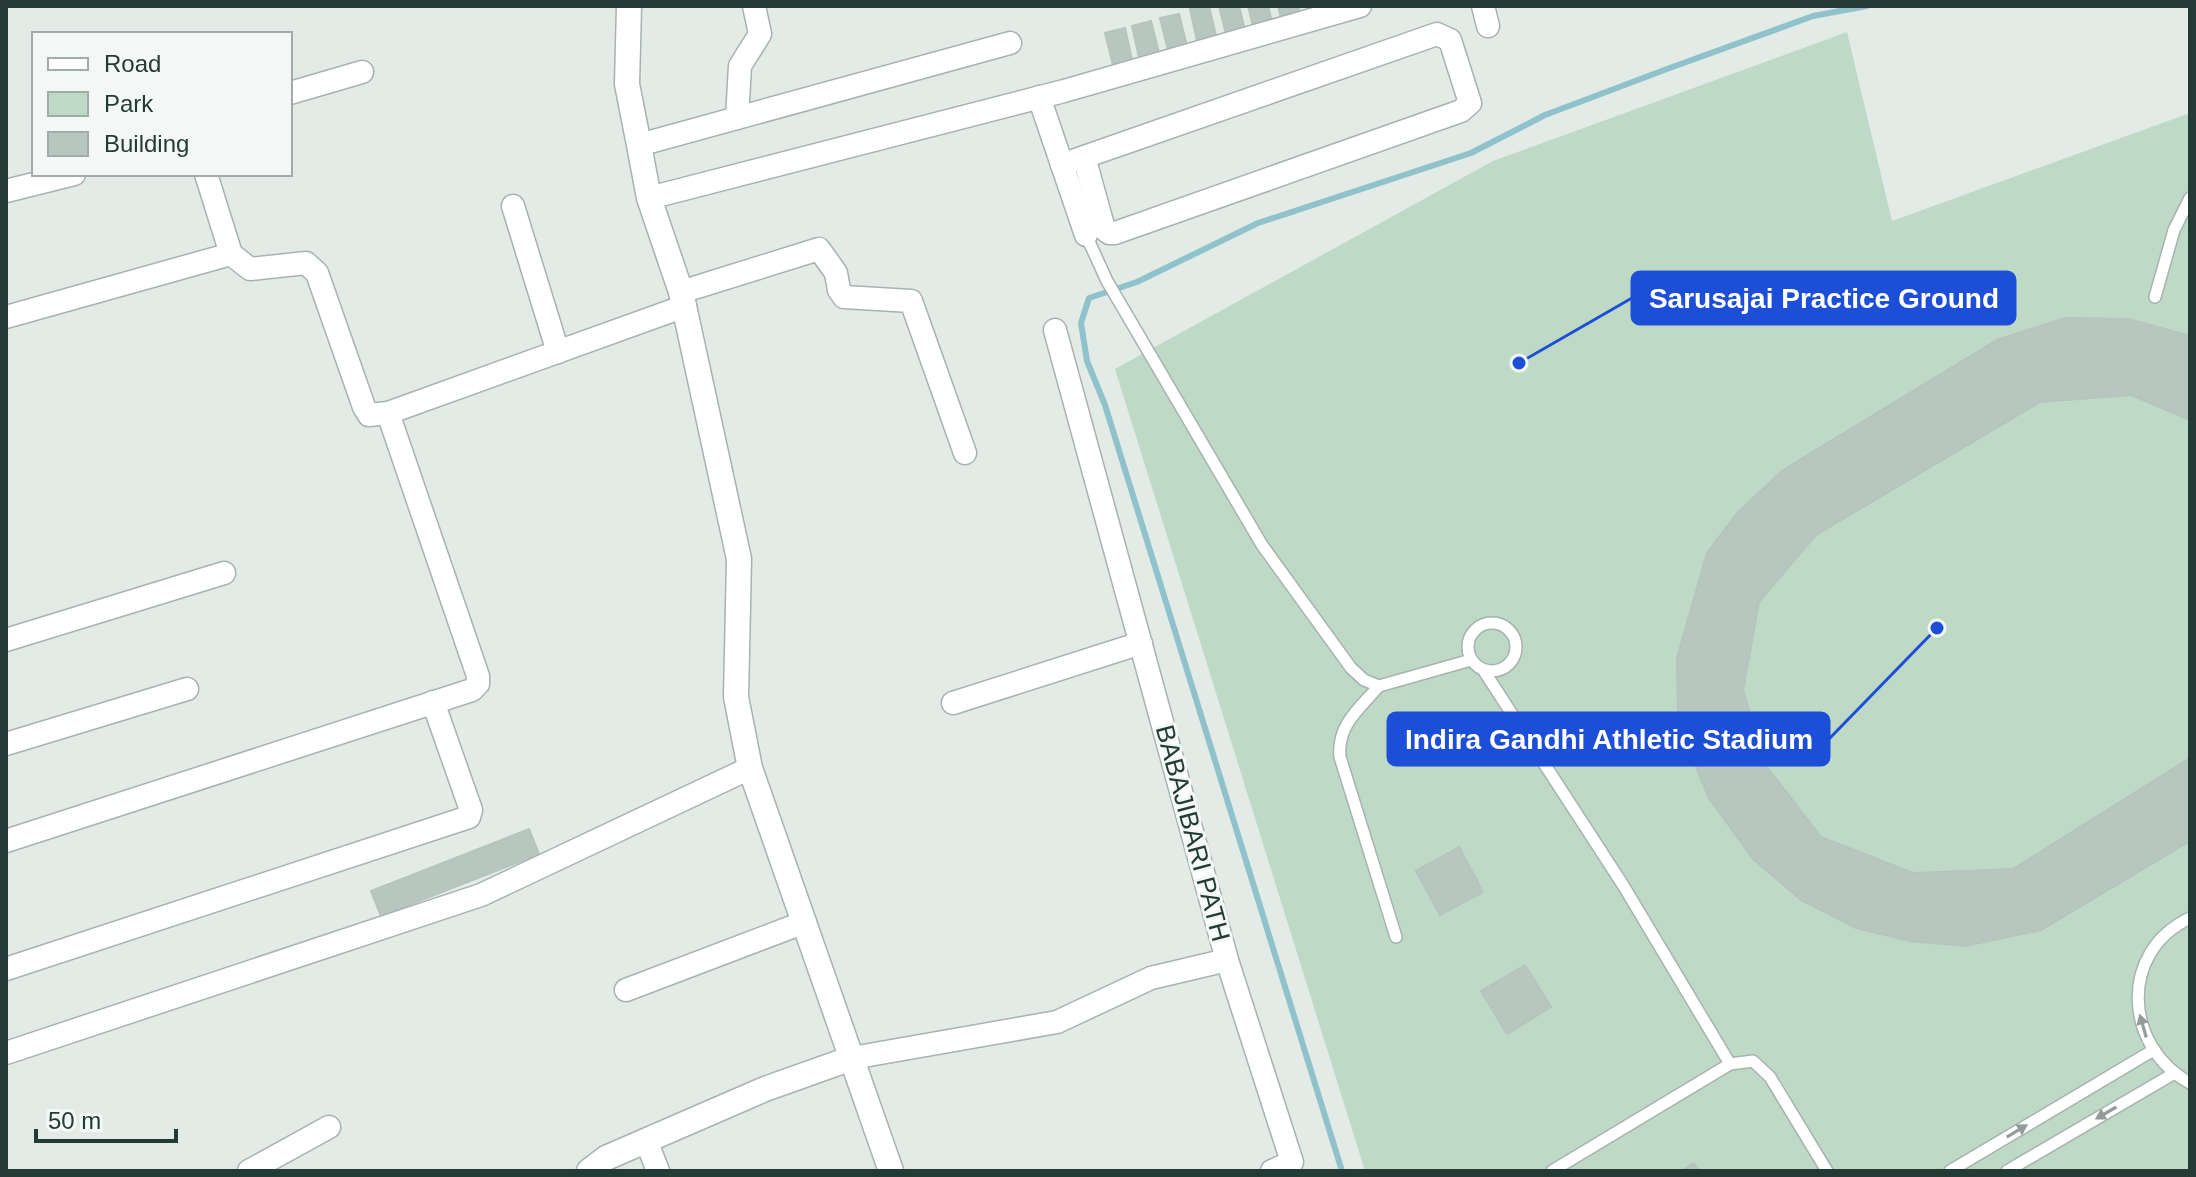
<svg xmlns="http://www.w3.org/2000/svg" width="2196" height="1177" viewBox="0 0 2196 1177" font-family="Arial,sans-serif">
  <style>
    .green { fill: #bedac6 }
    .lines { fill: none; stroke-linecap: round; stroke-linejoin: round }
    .stream { stroke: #90c2cb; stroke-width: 6 }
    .building { fill: #b8c6c0; stroke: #b6c4be; stroke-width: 2 }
    .service-casing { stroke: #a6b3ae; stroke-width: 14 }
    .minor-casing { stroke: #a6b3ae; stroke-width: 25 }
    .tertiary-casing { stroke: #a6b3ae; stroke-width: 27 }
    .service { stroke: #fff; stroke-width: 11 }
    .minor { stroke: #fff; stroke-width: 22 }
    .tertiary { stroke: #fff; stroke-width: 24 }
    .oneway { fill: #929d9a }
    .labels { text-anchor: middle; stroke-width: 6; stroke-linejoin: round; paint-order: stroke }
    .street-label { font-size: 26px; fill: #243b35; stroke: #f3f8f6 }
    .leader { fill: none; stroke: #1d4ed8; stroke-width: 3 }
    .callout-dot { fill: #1d4ed8; stroke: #f3f8f6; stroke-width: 3 }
    .callout { fill: #1d4ed8; stroke: #1d4ed8; stroke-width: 3 }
    .callout-label { font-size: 28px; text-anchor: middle; font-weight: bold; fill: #fff }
  </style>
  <rect width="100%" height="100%" fill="#e3ebe7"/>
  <polygon class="green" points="1847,32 1892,221 2190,113 2190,1171 1365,1171 1115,369 1493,161"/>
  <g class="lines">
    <polyline class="stream" points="1342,1171 1105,405 1087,361 1081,323 1089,298 1137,282 1258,223 1471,153 1545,115 1667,69 1813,16 1867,6"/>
  </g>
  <g class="building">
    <polygon points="1209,6 1217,40 1198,45 1190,9"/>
    <polygon points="1219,6 1239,6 1246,34 1227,38"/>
    <polygon points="1248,6 1268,6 1273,25 1254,30"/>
    <polygon points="1278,6 1298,6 1301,17 1282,22"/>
    <polygon points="1179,14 1188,50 1169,54 1160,18"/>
    <polygon points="1151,21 1160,57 1140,62 1132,26"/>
    <polygon points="1125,28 1133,64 1114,69 1105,33"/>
    <polygon points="2065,318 2129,319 2190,336 2190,420 2131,395 2040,402 1816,535 1759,602 1743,690 1767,767 1821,837 1913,873 2013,869 2190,758 2190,841 2041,930 1965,946 1910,941 1856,928 1801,900 1753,859 1709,798 1678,724 1677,658 1707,553 1738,512 1783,470 1997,340"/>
    <polygon points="529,829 539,854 381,916 371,891"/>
    <polygon points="1459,847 1483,892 1440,915 1416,871"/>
    <polygon points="1525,965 1551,1007 1507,1034 1481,991"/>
    <polygon points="1694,1163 1699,1171 1681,1171"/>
  </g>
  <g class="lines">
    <defs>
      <g id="service">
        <polyline points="1086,235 1107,281 1262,545 1351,668 1364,680 1379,686 1471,660"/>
        <polyline points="2155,297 2174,230 2190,198"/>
        <circle cx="1492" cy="647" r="24"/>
        <polyline points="1484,671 1623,885 1730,1064 1753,1061 1770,1077 1827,1171"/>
        <path d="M1379,686C1359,709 1337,725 1340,757L1396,937"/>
        <path d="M2190,918C2118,952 2124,1047 2190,1083"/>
        <polyline points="1552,1171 1730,1064"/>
        <polyline points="1950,1171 2152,1051"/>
        <polyline points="2007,1171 2173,1074"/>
      </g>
      <g id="minor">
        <polyline points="1483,6 1488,26"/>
        <polyline points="290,93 362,72"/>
        <polyline points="1039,97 1086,235"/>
        <polyline points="737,118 740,66 760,34 754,6"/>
        <polyline points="639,145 1010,43"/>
        <polyline points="1062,165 1084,157 1437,34 1450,40 1470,103 1461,111 1115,233 1109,233 1104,229 1084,157"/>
        <polyline points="206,174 231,254"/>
        <polyline points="6,191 74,174"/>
        <polyline points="649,198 1064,91 1360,6"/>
        <polyline points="513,206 558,352"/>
        <polyline points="681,292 819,249 836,273 839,290 844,297 911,301 965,453"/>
        <polyline points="6,317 231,254 250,269 306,263 317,273 364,407 369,415 388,413"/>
        <polyline points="6,640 224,573"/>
        <polyline points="953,703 1141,643"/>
        <polyline points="6,744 187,689"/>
        <polyline points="6,841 472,690 478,684 478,676 388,413 685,306"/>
        <polyline points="1227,960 1292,1162 1272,1171"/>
        <polyline points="6,969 469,817 471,810 433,702"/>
        <polyline points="626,990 805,922"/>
        <polyline points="6,1053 481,895 750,768"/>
        <polyline points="852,1058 1057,1022 1151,978 1227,960 1055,330"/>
        <polyline points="646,1140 658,1171"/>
        <polyline points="249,1171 329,1127"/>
      </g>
      <g id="tertiary">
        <polyline points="629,6 627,84 639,145 649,198 681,292 739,559 736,697 750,768 891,1171"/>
        <polyline points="589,1171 606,1158 765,1089 852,1058"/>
      </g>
    </defs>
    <use href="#service" class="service-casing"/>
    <use href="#minor" class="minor-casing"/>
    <use href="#tertiary" class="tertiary-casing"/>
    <use href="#service" class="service"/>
    <use href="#minor" class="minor"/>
    <use href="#tertiary" class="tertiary"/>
  </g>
  <defs><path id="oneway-solid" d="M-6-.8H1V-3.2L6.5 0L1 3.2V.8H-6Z" transform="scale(2)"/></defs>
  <g class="oneway">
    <use href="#oneway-solid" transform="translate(2143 1026) rotate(-106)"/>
    <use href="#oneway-solid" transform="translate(2106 1113) rotate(150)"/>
    <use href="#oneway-solid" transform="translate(2017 1131) rotate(-31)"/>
  </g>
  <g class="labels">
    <g class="street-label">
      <text transform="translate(1193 833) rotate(75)" y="9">BABAJIBARI PATH</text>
    </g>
  </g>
  <path class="leader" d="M1519 363L1632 298M1937 628L1829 739"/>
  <g class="callout-dot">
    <circle cx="1519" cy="363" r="8"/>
    <circle cx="1937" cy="628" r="8"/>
  </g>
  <g class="callout">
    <rect x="1632" y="272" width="383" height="52" rx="8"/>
    <rect x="1388" y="713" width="441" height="52" rx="8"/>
  </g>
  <g class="callout-label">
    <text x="1824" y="308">Sarusajai Practice Ground</text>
    <text x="1609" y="749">Indira Gandhi Athletic Stadium</text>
  </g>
  <rect width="2196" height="1177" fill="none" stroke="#243b35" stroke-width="16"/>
  <rect x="32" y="32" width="260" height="144" fill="#f3f8f6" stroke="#a0aca9" stroke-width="2"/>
  <rect x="48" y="58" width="40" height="12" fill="#ffffff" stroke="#a0aca9" stroke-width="2"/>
  <text x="104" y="72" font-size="24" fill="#243b35">Road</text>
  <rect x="48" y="92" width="40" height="24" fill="#bedac6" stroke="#a0aca9" stroke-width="2"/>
  <text x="104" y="112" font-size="24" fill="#243b35">Park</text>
  <rect x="48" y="132" width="40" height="24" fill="#b8c6c0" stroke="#a0aca9" stroke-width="2"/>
  <text x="104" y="152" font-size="24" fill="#243b35">Building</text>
  <path d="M36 1129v12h140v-12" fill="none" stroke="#243b35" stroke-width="4"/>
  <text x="48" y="1129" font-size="24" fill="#243b35" stroke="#f3f8f6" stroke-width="6" paint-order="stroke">50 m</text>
</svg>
